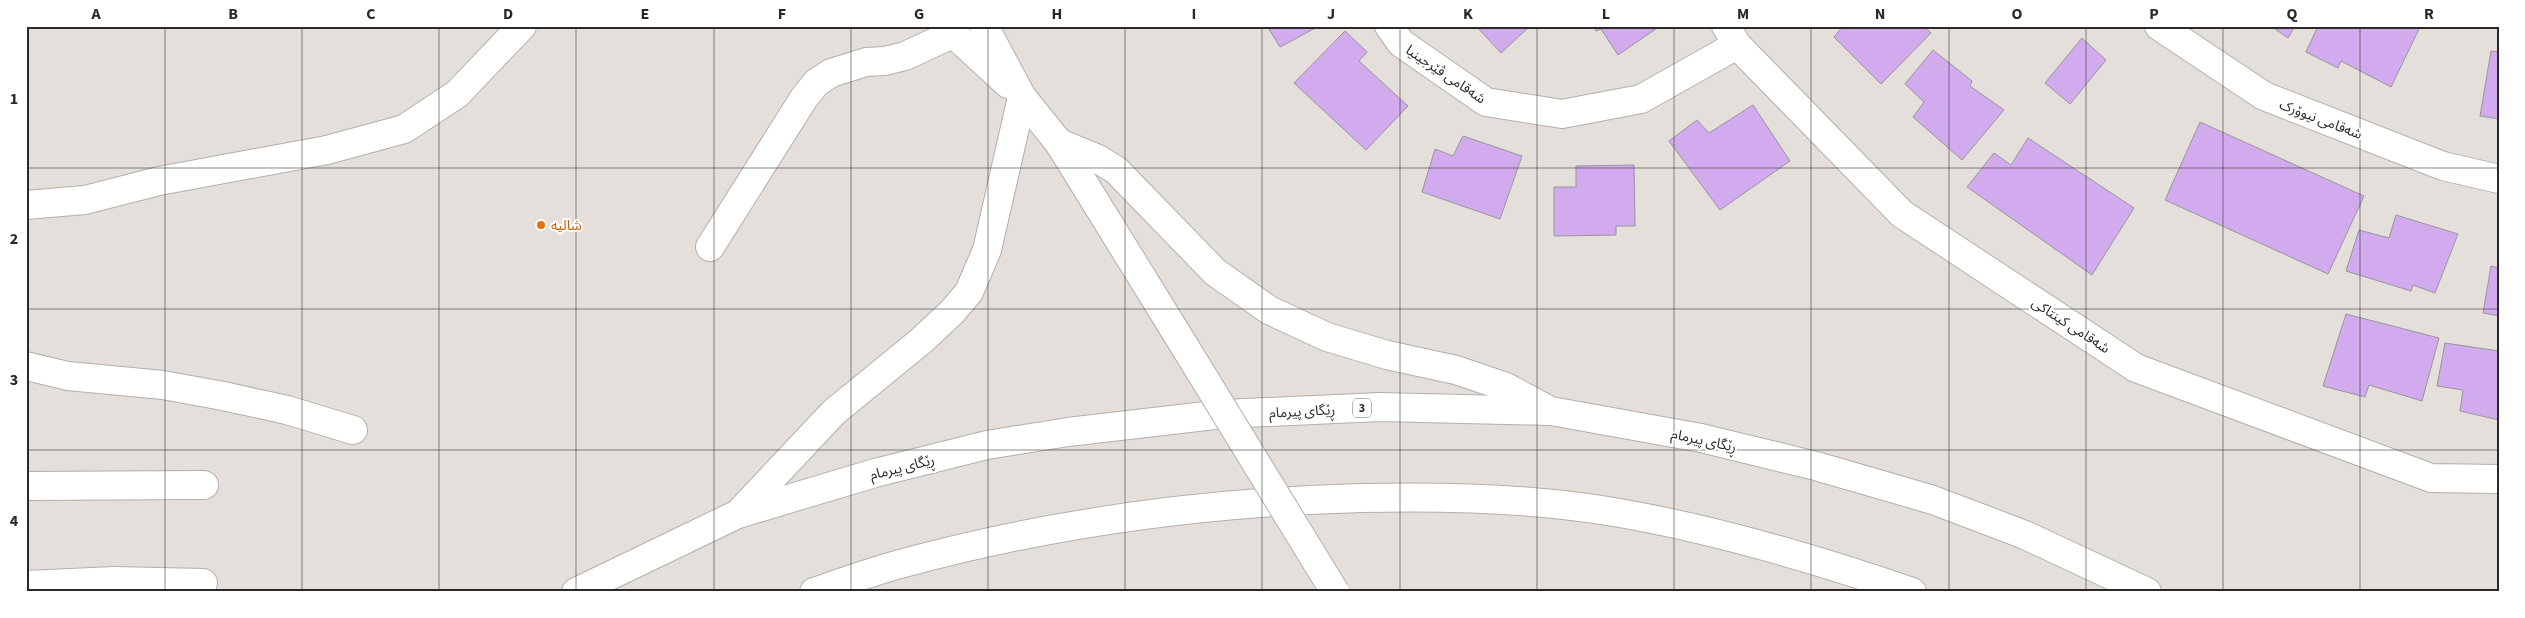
<svg xmlns="http://www.w3.org/2000/svg" width="2525" height="618" viewBox="0 0 2525 618" font-family="'Source Sans 3','Noto Sans Arabic',sans-serif">
  <style>
    .building { fill: #d1abee; stroke: #99969b }
    .lines { fill: none; stroke-linecap: round; stroke-linejoin: round }
    .minor-casing { stroke: #b3afab; stroke-width: 30 }
    .highway-casing { stroke: #b3afab; stroke-width: 30 }
    .minor { stroke: #fff; stroke-width: 28 }
    .highway { stroke: #fff; stroke-width: 28 }
    .minor-bridge-casing { stroke: #b3afab; stroke-width: 30; stroke-linecap: butt }
    .minor-bridge { stroke: #fff; stroke-width: 28 }
    .grid { fill: none; stroke: #2b2928; stroke-width: 1; stroke-opacity: 0.55 }
    .food-dot { fill: #e8710a; stroke: #fff; stroke-width: 2 }
    .labels { text-anchor: middle; stroke-width: 4; stroke-linejoin: round; paint-order: stroke }
    .shield { fill: #fff; stroke: #6b6968; stroke-width: 1 }
    .shield-label { font-size: 12px; font-weight: bold; fill: #2b2928 }
    .street-label { font-size: 14px; fill: #2b2928; stroke: #fff }
    .food-label { font-size: 14px; fill: #c56008; stroke: #fff; text-anchor: start }
    .neatline { fill: none; stroke: #2b2928; stroke-width: 2 }
    .grid-label { font-size: 16px; text-anchor: middle; font-weight: bold; fill: #2b2928 }
  </style>
  <rect width="100%" height="100%" fill="#e4dfdb"/>
  <g class="building">
    <polygon points="1267,26 1319,26 1280,47"/>
    <polygon points="1476,26 1530,26 1501,53"/>
    <polygon points="1593,26 1660,26 1618,55 1601,29 1596,31"/>
    <polygon points="1843,26 1924,26 1931,33 1881,84 1834,37"/>
    <polygon points="2271,26 2295,26 2288,38"/>
    <polygon points="2318,26 2418,26 2420,27 2391,87 2341,61 2338,68 2306,52"/>
    <polygon points="1345,31 1367,52 1359,61 1408,106 1366,150 1294,83"/>
    <polygon points="2082,38 2106,60 2070,104 2045,83"/>
    <polygon points="1933,50 1972,81 1970,86 2004,110 1962,160 1913,117 1924,102 1905,84"/>
    <polygon points="2491,51 2499,52 2499,119 2480,116"/>
    <polygon points="1753,105 1790,161 1720,210 1669,141 1697,120 1709,133"/>
    <polygon points="2200,122 2364,196 2328,274 2165,200"/>
    <polygon points="1463,136 1522,156 1500,219 1422,192 1435,149 1453,156"/>
    <polygon points="2028,138 2134,208 2092,275 1967,187 1994,153 2011,165"/>
    <polygon points="1634,165 1635,226 1616,226 1616,235 1554,236 1554,187 1576,187 1576,166"/>
    <polygon points="2396,215 2458,234 2435,293 2413,285 2411,291 2346,271 2359,230 2389,238"/>
    <polygon points="2491,266 2499,268 2499,316 2483,313"/>
    <polygon points="2346,314 2439,338 2422,401 2369,385 2365,397 2323,386"/>
    <polygon points="2445,343 2499,351 2499,420 2460,411 2463,390 2437,386"/>
  </g>
  <g class="lines">
    <defs>
      <g id="minor">
        <polyline points="945,26 1008,84"/>
        <polyline points="984,26 1022,97 1059,143 1185,347"/>
        <polyline points="1389,26 1401,43 1486,102 1562,114 1641,99 1737,45"/>
        <polyline points="1726,26 1737,45 1902,214 2136,368 2431,478 2499,479"/>
        <polyline points="2159,26 2264,96 2443,166 2499,179"/>
        <polyline points="26,205 85,200 159,181 327,150 404,129 457,94 522,26"/>
        <polyline points="710,247 804,98 816,83 831,73 866,62 885,61 905,56 944,38 948,30"/>
        <polyline points="26,366 68,376 163,385 223,396 287,410 353,430"/>
        <polyline points="26,486 204,485"/>
        <polyline points="26,585 114,581 203,583"/>
      </g>
      <g id="highway">
        <polyline points="1059,143 1098,159 1116,170 1215,272 1269,310 1327,337 1387,355 1456,370 1506,387 1545,408"/>
        <polyline points="738,514 834,412 921,341 952,312 969,292 987,250 1022,97"/>
        <polyline points="576,592 738,514 875,473 987,445 1068,432 1223,414 1380,407 1551,411 1701,438 1816,466 1933,500 2025,535 2147,592"/>
        <path d="M814,592C843,582 871,572 900,564C1050,523 1206,502 1361,498C1443,496 1527,498 1608,511C1711,528 1813,558 1912,592"/>
      </g>
    </defs>
    <use href="#minor" class="minor-casing"/>
    <use href="#highway" class="highway-casing"/>
    <use href="#minor" class="minor"/>
    <use href="#highway" class="highway"/>
    <defs>
      <polyline id="minor-bridge" points="1185,347 1335,592"/>
    </defs>
    <use href="#minor-bridge" class="minor-bridge-casing"/>
    <use href="#minor-bridge" class="minor-bridge"/>
  </g>
  <path class="grid" d="M165,26V592M302,26V592M439,26V592M576,26V592M714,26V592M851,26V592M988,26V592M1125,26V592M1262,26V592M1400,26V592M1537,26V592M1674,26V592M1811,26V592M1949,26V592M2086,26V592M2223,26V592M2360,26V592M26,168H2499M26,309H2499M26,450H2499"/>
  <circle class="food-dot" cx="541" cy="225" r="5"/>
  <g class="labels">
    <rect class="shield" x="1353" y="398.5" width="18" height="19" rx="4"/>
    <g class="shield-label">
      <text x="1362" y="412">3</text>
    </g>
    <g class="street-label">
      <text transform="translate(1446 74) rotate(34)" y="5">شەقامی ڤێرجینیا</text>
      <text transform="translate(2321 119) rotate(21)" y="5">شەقامی نیوۆرک</text>
      <text transform="translate(2071 325) rotate(33)" y="5">شەقامی کینتاکی</text>
      <text transform="translate(1302 411) rotate(-3)" y="5">ڕێگای پیرمام</text>
      <text transform="translate(1704 440) rotate(12)" y="5">ڕێگای پیرمام</text>
      <text transform="translate(902 467) rotate(-14)" y="5">ڕێگای پیرمام</text>
    </g>
    <g class="food-label">
      <text x="551" y="230">شاليه</text>
    </g>
  </g>
  <rect width="2525" height="618" fill="none" stroke="#ffffff" stroke-width="55"/>
  <rect x="28" y="28" width="2470" height="562" class="neatline"/>
  <g class="grid-label">
    <text x="96" y="19">A</text>
    <text x="233" y="19">B</text>
    <text x="371" y="19">C</text>
    <text x="508" y="19">D</text>
    <text x="645" y="19">E</text>
    <text x="782" y="19">F</text>
    <text x="919" y="19">G</text>
    <text x="1057" y="19">H</text>
    <text x="1194" y="19">I</text>
    <text x="1331" y="19">J</text>
    <text x="1468" y="19">K</text>
    <text x="1606" y="19">L</text>
    <text x="1743" y="19">M</text>
    <text x="1880" y="19">N</text>
    <text x="2017" y="19">O</text>
    <text x="2154" y="19">P</text>
    <text x="2292" y="19">Q</text>
    <text x="2429" y="19">R</text>
    <text x="14" y="104">1</text>
    <text x="14" y="244">2</text>
    <text x="14" y="385">3</text>
    <text x="14" y="526">4</text>
  </g>
</svg>
